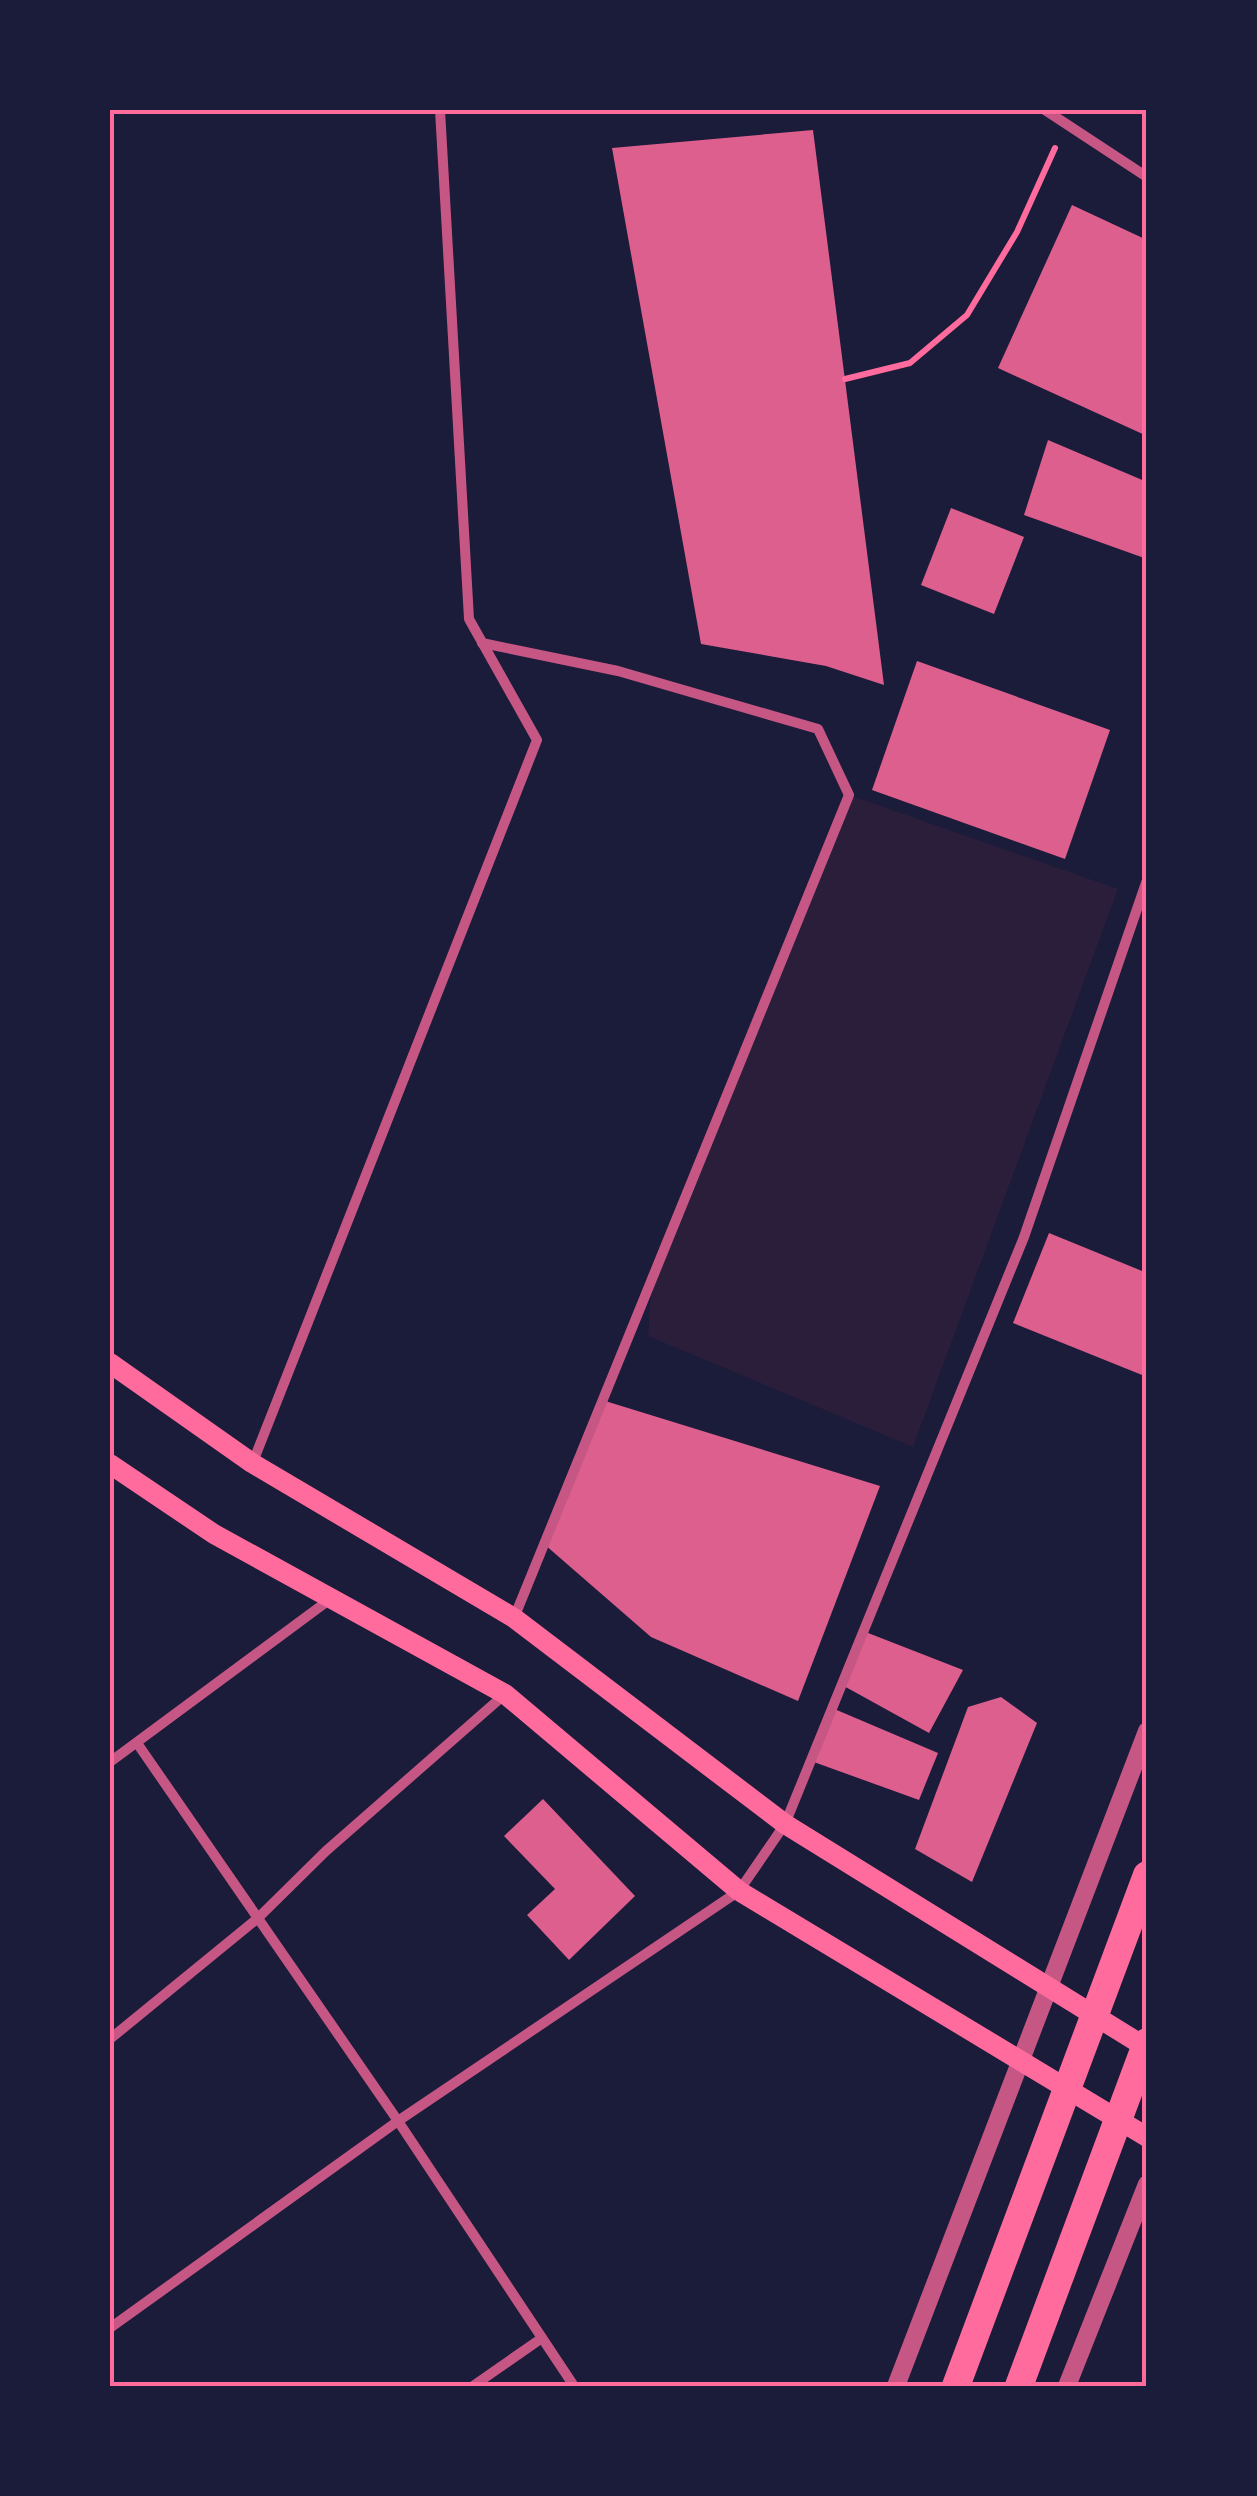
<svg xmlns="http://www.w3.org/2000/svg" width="1257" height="2496" viewBox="0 0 1257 2496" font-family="'Crimson Pro',serif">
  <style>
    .green { fill: #2a1e3b }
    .building { fill: #dd5f8e }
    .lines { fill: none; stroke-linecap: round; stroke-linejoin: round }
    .path { stroke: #ff6b9d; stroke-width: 6 }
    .minor { stroke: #c65784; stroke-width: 10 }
    .tertiary { stroke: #c65784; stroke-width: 18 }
    .secondary { stroke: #ff6b9d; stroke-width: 20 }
    .trunk { stroke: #ff6b9d; stroke-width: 28 }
    .neatline { fill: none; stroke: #ff6b9d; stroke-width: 4 }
  </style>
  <rect width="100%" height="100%" fill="#1b1b3a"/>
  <polygon class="green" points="849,795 1118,889 913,1447 648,1336 652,1279"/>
  <g class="building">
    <polygon points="813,130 884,685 826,666 701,644 612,148"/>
    <polygon points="1072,205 1147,240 1147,436 998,368"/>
    <polygon points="1048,440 1147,482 1147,559 1024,515"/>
    <polygon points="951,508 1024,537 994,614 921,585"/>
    <polygon points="917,661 1110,730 1065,859 872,790"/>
    <polygon points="1049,1233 1147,1273 1147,1377 1013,1323"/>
    <polygon points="602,1400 880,1486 798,1701 651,1637 544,1544"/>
    <polygon points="863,1631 963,1670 929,1733 842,1685"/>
    <polygon points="1001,1697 1037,1723 972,1882 915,1849 968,1707"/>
    <polygon points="832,1708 938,1753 919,1800 811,1761"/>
    <polygon points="543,1799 635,1896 569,1960 527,1915 555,1889 504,1836"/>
  </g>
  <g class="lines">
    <polyline class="path" points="845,379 910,363 967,315 1017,232 1055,148"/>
    <g class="minor">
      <polyline points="1045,110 1147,177"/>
      <polyline points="482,643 618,671 818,729 849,795 514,1618"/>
      <polyline points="253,1462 537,740 469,619 440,110"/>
      <polyline points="137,1743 398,2121 574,2386"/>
      <polyline points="110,1762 329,1600"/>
      <polyline points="110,2039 258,1918 326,1851 504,1695"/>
      <polyline points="110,2328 398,2121 739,1891 785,1824 1024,1237 1147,880"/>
      <polyline points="473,2386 542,2338"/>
    </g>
    <g class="tertiary">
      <polyline points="896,2386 1147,1731"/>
      <polyline points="1067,2386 1147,2184"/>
    </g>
    <g class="secondary">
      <polyline points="110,1363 252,1463 514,1618 785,1824 1147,2048"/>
      <polyline points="110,1464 214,1534 505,1694 739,1891 1147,2137"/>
    </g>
    <g class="trunk">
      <polyline points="956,2386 1147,1875"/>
      <polyline points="1019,2386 1147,2042"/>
    </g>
  </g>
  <rect width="1257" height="2496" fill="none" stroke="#1b1b3a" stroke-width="225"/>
  <rect x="112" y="112" width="1032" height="2272" class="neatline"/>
</svg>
